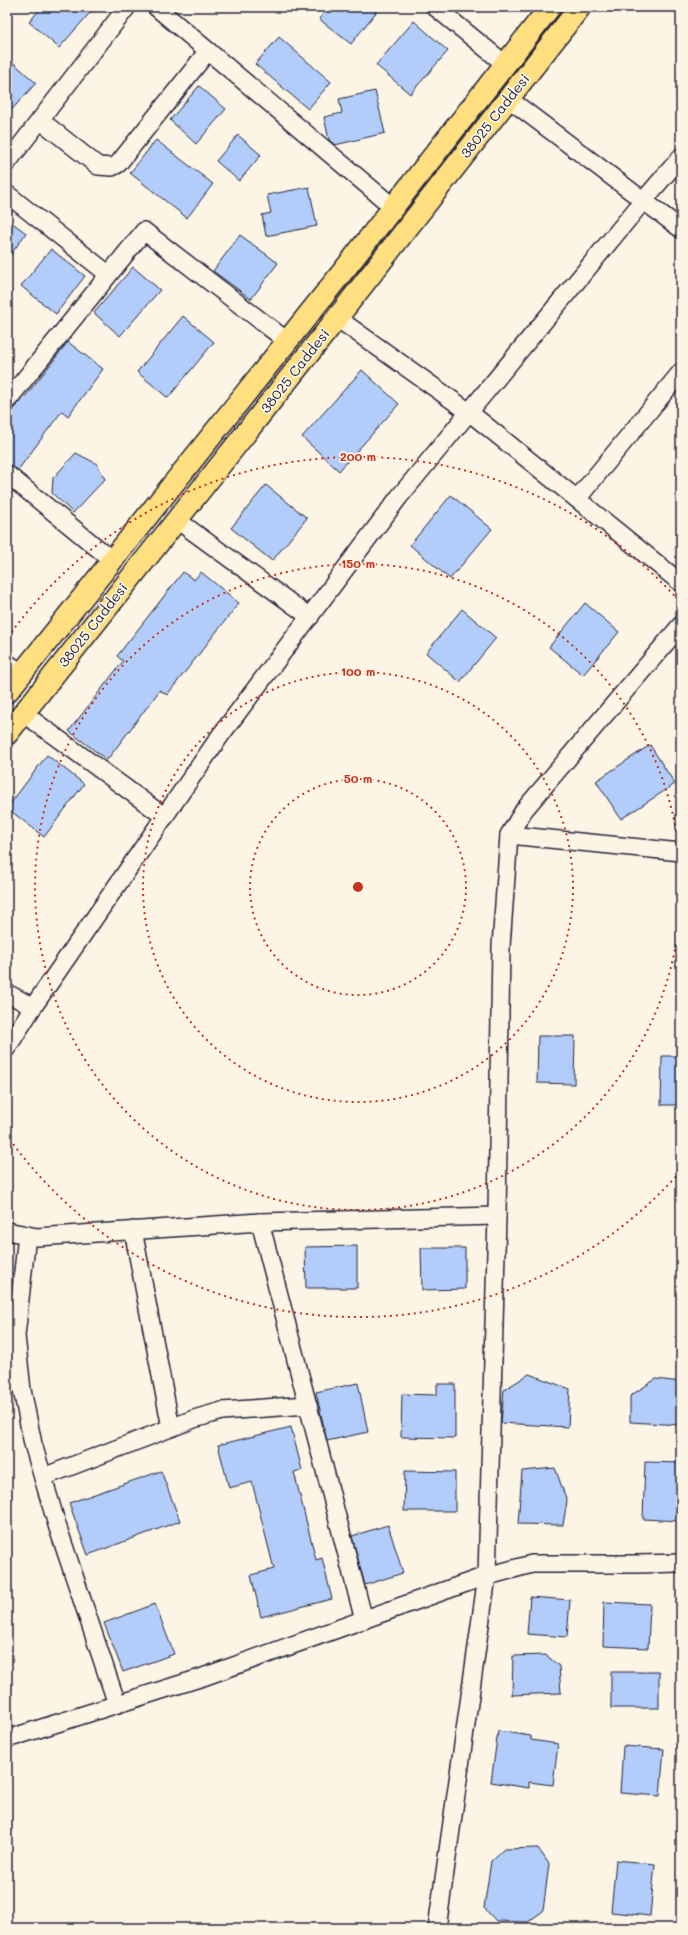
<svg xmlns="http://www.w3.org/2000/svg" width="688" height="1935" viewBox="0 0 688 1935" font-family="Mali,sans-serif">
  <style>
    .building { fill: #b2cdfa; stroke: #22223b }
    .lines { fill: none; stroke-linecap: round; stroke-linejoin: round }
    .minor-casing { stroke: #22223b; stroke-width: 20 }
    .major-casing { stroke: #22223b; stroke-width: 24 }
    .minor { stroke: #fcf5e5; stroke-width: 17 }
    .major { stroke: #ffdf80; stroke-width: 21 }
    .ring { fill: none; stroke: #c8321e; stroke-width: 2; stroke-dasharray: 2 4 }
    .labels { text-anchor: middle; stroke-width: 3.5; stroke-linejoin: round; paint-order: stroke }
    .street-label { font-size: 14px; fill: #22223b; stroke: #fcf5e5 }
    .centre { fill: #c8321e; stroke: #fcf5e5; stroke-width: 2 }
    .ring-label { font-size: 12px; text-anchor: middle; font-weight: bold; fill: #c8321e; stroke: #fcf5e5; stroke-width: 3.5; stroke-linejoin: round; paint-order: stroke }
  </style>
  <rect width="100%" height="100%" fill="#fcf5e5"/>
  <filter id="ink" filterUnits="userSpaceOnUse"><feTurbulence type="fractalNoise" baseFrequency=".025" numOctaves="2"/><feDisplacementMap in="SourceGraphic" scale="8" xChannelSelector="R" yChannelSelector="G"/><feConvolveMatrix kernelMatrix="1 2 1 2 8 2 1 2 1" color-interpolation-filters="sRGB"/></filter>
  <g filter="url(#ink)">
    <g class="building">
      <polygon points="42,7 95,7 59,48 29,22"/>
      <polygon points="328,7 380,7 351,44 319,19"/>
      <polygon points="414,21 448,51 410,94 376,65"/>
      <polygon points="279,37 331,82 308,109 255,64"/>
      <polygon points="7,57 36,83 7,115"/>
      <polygon points="199,86 226,109 196,144 170,120"/>
      <polygon points="375,91 385,133 335,145 329,140 324,117 342,113 339,99"/>
      <polygon points="238,135 261,155 239,181 216,161"/>
      <polygon points="156,140 213,184 187,218 130,173"/>
      <polygon points="309,187 317,226 266,236 262,215 271,213 267,195"/>
      <polygon points="7,219 26,233 7,260"/>
      <polygon points="240,235 278,263 251,299 213,271"/>
      <polygon points="51,249 85,276 56,314 21,286"/>
      <polygon points="133,267 160,290 120,336 94,313"/>
      <polygon points="183,316 214,342 168,398 137,372"/>
      <polygon points="68,342 103,369 68,416 62,411 18,470 7,464 7,417 19,402 20,403"/>
      <polygon points="362,370 399,404 339,471 302,437"/>
      <polygon points="76,453 97,464 105,479 73,513 52,493 53,478"/>
      <polygon points="266,485 307,518 272,561 231,528"/>
      <polygon points="451,495 492,529 450,579 410,545"/>
      <polygon points="183,572 194,580 201,572 239,603 167,695 160,690 107,760 69,731 123,661 117,656"/>
      <polygon points="585,603 619,632 583,675 549,647"/>
      <polygon points="462,609 496,638 460,682 426,653"/>
      <polygon points="650,745 675,784 621,819 596,781"/>
      <polygon points="47,755 84,784 44,837 7,808"/>
      <polygon points="538,1036 575,1036 574,1084 537,1083"/>
      <polygon points="662,1056 681,1056 681,1105 661,1105"/>
      <polygon points="357,1246 357,1288 306,1288 305,1247"/>
      <polygon points="421,1248 465,1248 465,1289 422,1290"/>
      <polygon points="529,1374 570,1389 568,1427 501,1423 504,1390"/>
      <polygon points="656,1379 681,1382 681,1425 630,1422 630,1396"/>
      <polygon points="358,1383 368,1432 327,1441 316,1392"/>
      <polygon points="437,1384 455,1384 455,1438 401,1437 402,1394 437,1395"/>
      <polygon points="291,1427 302,1470 294,1472 316,1560 322,1558 332,1599 261,1617 251,1575 274,1569 252,1482 229,1488 218,1445"/>
      <polygon points="645,1462 681,1463 681,1521 643,1519"/>
      <polygon points="555,1468 567,1501 563,1525 518,1524 522,1471"/>
      <polygon points="161,1471 180,1521 88,1555 69,1503"/>
      <polygon points="405,1471 455,1472 455,1511 404,1511"/>
      <polygon points="388,1525 403,1573 365,1585 352,1536"/>
      <polygon points="530,1597 570,1600 567,1637 527,1634"/>
      <polygon points="604,1602 650,1604 648,1648 603,1646"/>
      <polygon points="155,1604 174,1654 123,1672 104,1623"/>
      <polygon points="546,1655 559,1666 561,1693 512,1695 513,1656"/>
      <rect x="611" y="1672" width="48" height="36"/>
      <polygon points="498,1731 531,1736 531,1740 558,1744 553,1785 529,1782 529,1788 491,1782"/>
      <polygon points="623,1746 664,1749 660,1796 620,1793"/>
      <polygon points="538,1848 549,1864 543,1911 528,1922 496,1921 484,1908 491,1861 504,1849"/>
      <polygon points="616,1860 655,1864 650,1916 611,1912"/>
    </g>
    <g class="lines">
      <defs>
        <g id="minor">
          <polyline points="156,7 393,207"/>
          <polyline points="435,7 505,64"/>
          <polyline points="509,99 681,229"/>
          <polyline points="40,120 98,166 112,167 118,164 208,51"/>
          <polyline points="7,163 127,7"/>
          <polyline points="7,194 108,274"/>
          <polyline points="337,318 469,412 681,583"/>
          <polyline points="7,401 144,231 287,341"/>
          <polyline points="7,474 112,560"/>
          <polyline points="577,499 681,372"/>
          <polyline points="177,520 310,617"/>
          <polyline points="7,663 22,673"/>
          <polyline points="23,713 165,817"/>
          <polyline points="509,835 681,852"/>
          <polyline points="7,993 33,1007"/>
          <polyline points="7,1048 33,1007 220,736 399,497 643,201 681,157"/>
          <polyline points="260,1222 364,1620"/>
          <polyline points="133,1230 171,1428"/>
          <polyline points="7,1231 37,1237 260,1222 497,1216"/>
          <polyline points="27,1235 16,1336 22,1390 33,1444 57,1525 117,1704"/>
          <polyline points="43,1477 194,1419 222,1411 308,1405"/>
          <polyline points="7,1739 203,1677 480,1578 532,1564 638,1564 681,1563"/>
          <polyline points="437,1928 487,1576 497,1216 501,946 509,835 524,810 681,625"/>
        </g>
        <g id="major">
          <polyline points="7,692 348,265 550,7"/>
          <polyline points="7,734 337,318 580,7"/>
        </g>
      </defs>
      <use href="#minor" class="minor-casing"/>
      <use href="#major" class="major-casing"/>
      <use href="#minor" class="minor"/>
      <use href="#major" class="major"/>
    </g>
  </g>
  <g class="ring">
    <circle cx="358" cy="887" r="108"/>
    <circle cx="358" cy="887" r="215"/>
    <path d="M681 890A323 323 0 1 1 681 884"/>
    <path d="M680 1172A430 430 0 0 1 8 1137M8 637A430 430 0 0 1 680 602"/>
  </g>
  <g class="labels">
    <g class="street-label">
      <text transform="translate(495 116) rotate(-52)" y="5">38025 Caddesi</text>
      <text transform="translate(295 371) rotate(-52)" y="5">38025 Caddesi</text>
      <text transform="translate(93 625) rotate(-52)" y="5">38025 Caddesi</text>
    </g>
  </g>
  <circle cx="358" cy="887" r="6" class="centre"/>
  <g class="ring-label">
    <text x="358" y="461">200 m</text>
    <text x="358" y="568">150 m</text>
    <text x="358" y="676">100 m</text>
    <text x="358" y="783">50 m</text>
  </g>
  <rect width="688" height="1935" fill="none" stroke="#fcf5e5" stroke-width="24"/>
  <rect x="12" y="12" width="664" height="1911" fill="none" stroke="#22223b" stroke-width="1.5" filter="url(#ink)"/>
</svg>
